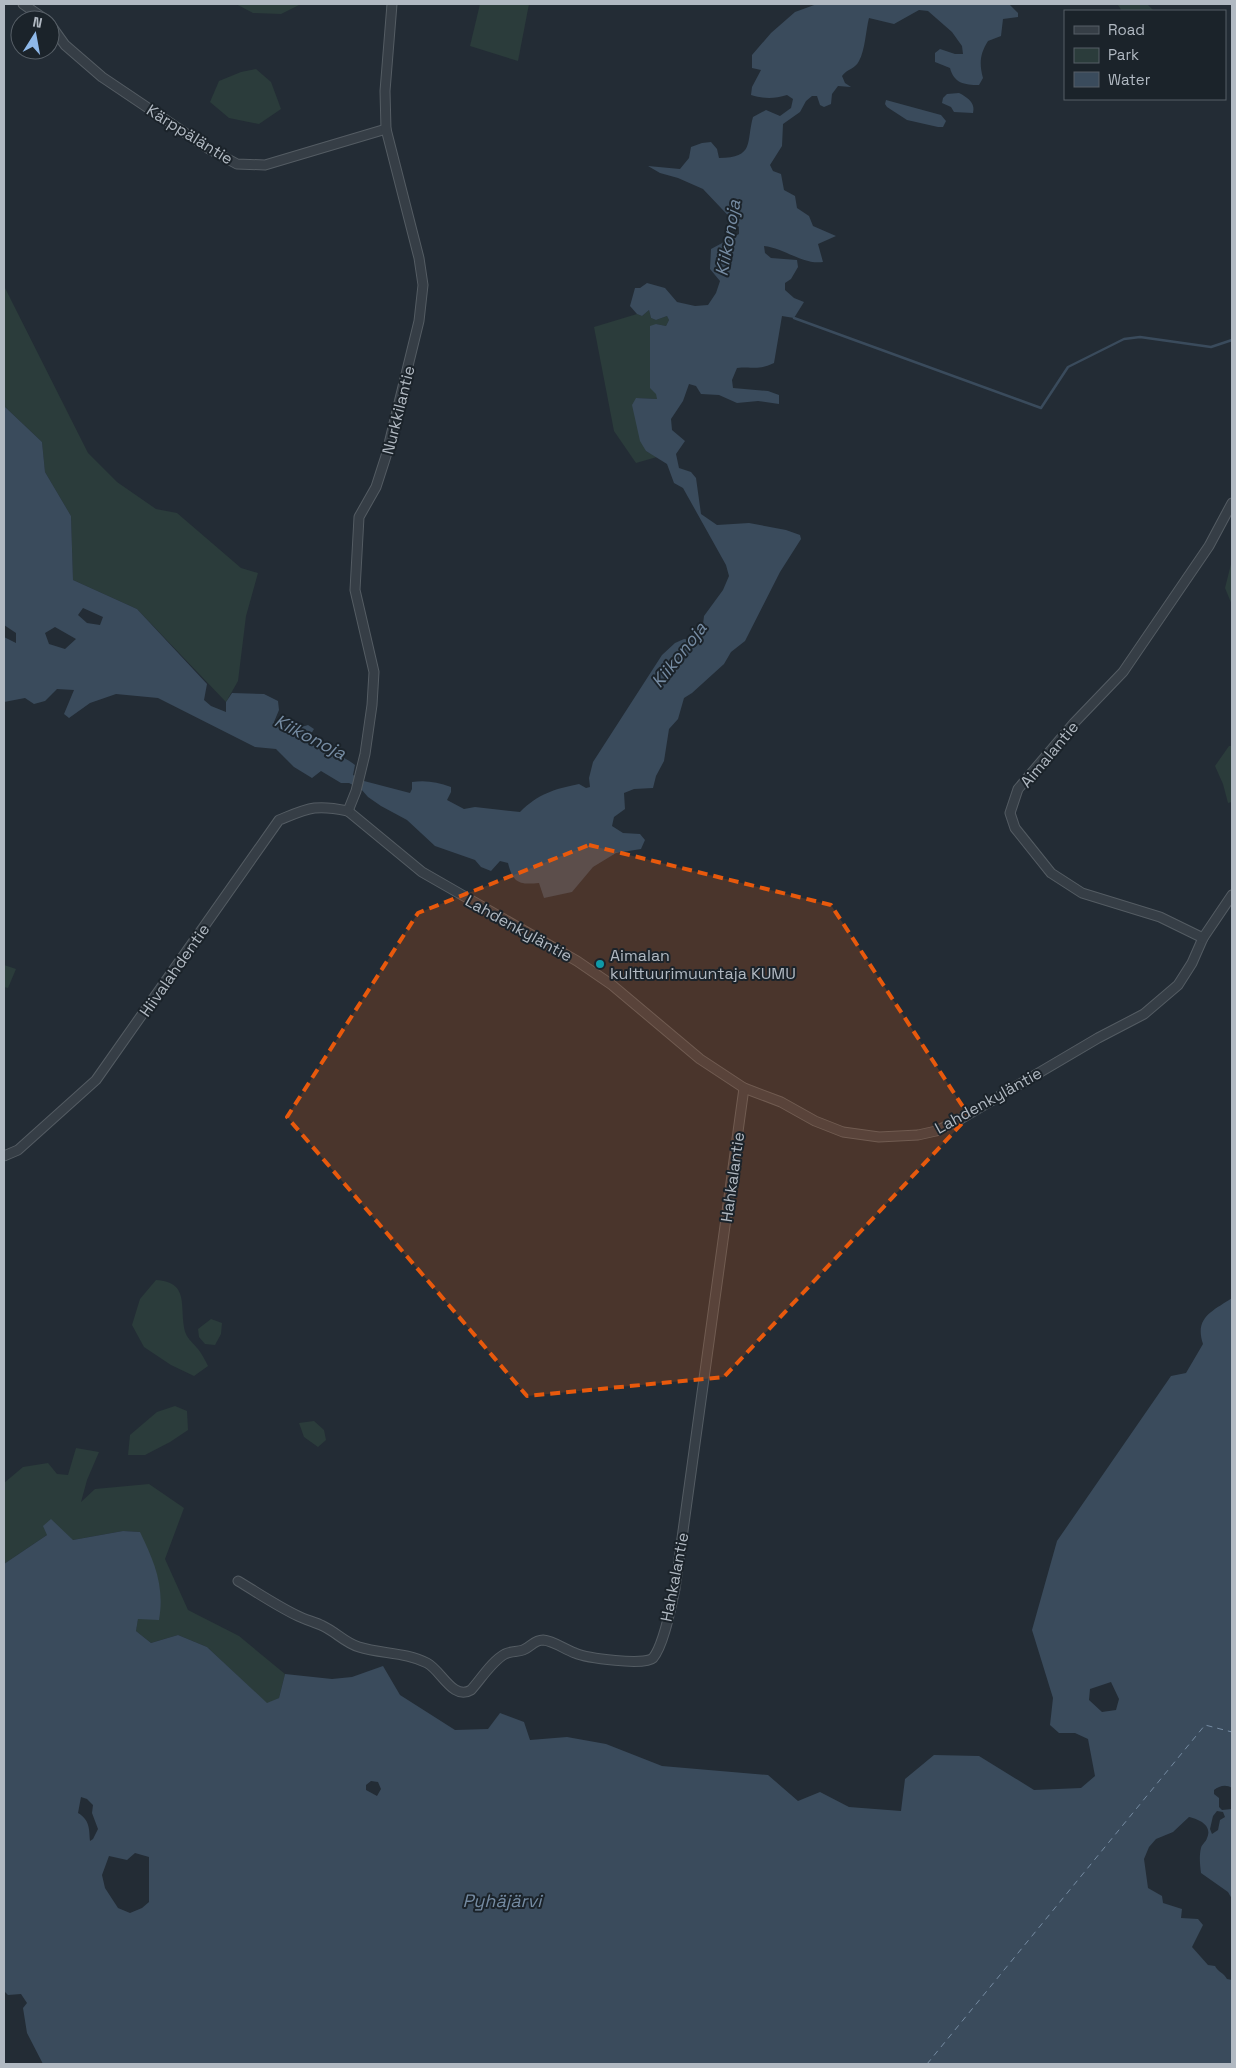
<svg xmlns="http://www.w3.org/2000/svg" width="1236" height="2068" viewBox="0 0 1236 2068" font-family="'Space Grotesk',sans-serif">
  <style>
    .green { fill: #2b3c3b }
    .water { fill: #3a4b5c; fill-rule: evenodd }
    .lines { fill: none; stroke-linecap: round; stroke-linejoin: round }
    .stream { stroke: #3a4b5c; stroke-width: 2.5 }
    .ferry { stroke: #758ba2; stroke-width: 1; stroke-dasharray: 6 5; stroke-linecap: butt }
    .minor-casing { stroke: #545c63; stroke-width: 11 }
    .minor { stroke: #363e46; stroke-width: 9 }
    .marked { fill: #e8590c; fill-opacity: 0.2; stroke: #e8590c; stroke-width: 4; stroke-dasharray: 10 6; stroke-linejoin: round }
    .culture-dot { fill: #0f9aa8; stroke: #1b232a; stroke-width: 2 }
    .labels { text-anchor: middle; stroke-width: 4; stroke-linejoin: round; paint-order: stroke }
    .street-label { font-size: 16px; fill: #b1b9c2; stroke: #1b232a }
    .poi-label { font-size: 16px; fill: #b1b9c2; stroke: #1b232a; text-anchor: start }
    .water-label { font-size: 18px; font-style: italic; fill: #758ba2; stroke: #1b232a }
  </style>
  <rect width="100%" height="100%" fill="#232c35"/>
  <g class="green">
    <polygon points="236,4 301,4 281,14 253,13"/>
    <polygon points="480,4 529,4 518,61 470,46"/>
    <polygon points="1120,4 1147,4 1154,11 1122,11 1118,5"/>
    <polygon points="256,69 271,82 281,109 259,124 229,118 210,102 219,81 241,72"/>
    <polygon points="4,286 88,453 117,482 156,509 177,513 241,568 258,573 246,616 238,681 226,702 137,609 73,580 71,516 45,472 42,442 4,406"/>
    <polygon points="649,310 651,318 656,320 667,316 669,320 666,326 656,324 657,399 636,398 646,451 657,457 636,463 614,431 594,327 637,314 642,316"/>
    <polygon points="1232,560 1232,605 1225,588"/>
    <polygon points="1229,746 1232,746 1232,802 1228,803 1223,784 1215,766"/>
    <polygon points="4,965 16,969 8,988 4,987"/>
    <path d="M156,1280C192,1282 178,1310 186,1334C188,1339 194,1344 198,1349C202,1354 205,1360 208,1366L194,1376L171,1365L144,1347L132,1325L140,1299Z"/>
    <polygon points="211,1319 222,1323 221,1334 215,1345 205,1344 199,1337 198,1329"/>
    <polygon points="175,1406 187,1411 188,1430 170,1442 145,1455 128,1455 130,1435 157,1412"/>
    <polygon points="314,1421 324,1430 326,1440 318,1447 304,1437 299,1423"/>
    <polygon points="76,1448 99,1452 87,1480 81,1502 95,1489 149,1484 184,1508 165,1559 188,1610 239,1636 285,1674 279,1698 267,1704 207,1647 178,1635 151,1643 136,1631 138,1619 140,1532 123,1531 73,1540 47,1535 4,1564 4,1483 23,1467 48,1463 57,1474 68,1475"/>
  </g>
  <g class="water">
    <path d="M817,4H1009L1018,13V17L1003,19L1001,36L988,41C980,54 979,63 983,78L979,85C964,85 954,83 950,68L935,62V53L940,49L955,54H963L962,46L952,32L928,11L919,10L894,24L869,18C866,29 865,51 859,61C855,69 847,69 842,76L845,83L851,87L838,86L832,94L831,104L824,107L820,105L817,96H812L806,101L800,112L783,124L782,146L770,165L773,171L781,174L784,190L795,196L797,208L809,216L813,226L836,236L818,244L823,262C803,265 784,248 764,246L765,253L771,258L797,260L798,267L791,279L785,283V290L794,298L804,302L794,318L782,316L774,363C757,371 753,366 737,368L732,380L733,388L768,391L779,395V404L758,401L737,403L719,395L701,394L696,386L689,384L683,401L671,419L672,430L685,441L676,454L679,468L691,472L696,478L701,514L717,525L749,523L786,530L800,535L801,539L780,572L745,641L731,652L724,664L692,693L684,698L678,719L669,729L664,761L656,776L653,788L634,789L624,793L625,809L614,817L612,826L623,833L640,834L645,840L641,849L616,853L593,867L572,892L544,898L539,883C519,885 513,883 508,863L500,861L491,871L481,867L475,860L435,846L407,820L381,806L368,797L361,789L349,783H341L321,771L312,778L294,767L276,749L255,747L158,698L116,694L90,703L69,718L64,714L74,690L57,689L45,701L34,704L25,698L4,702V637L16,643V633L4,625V406L42,442L45,472L71,516L73,580L137,609L207,684L204,700L211,706L226,712V702L232,693L264,694L278,701L279,710L274,722C286,727 296,729 308,725L314,729L311,734L312,745C326,752 343,755 355,765L353,775L364,781L410,793L412,789V782C426,780 437,782 451,787V792L447,800L464,809L475,807L520,812C538,794 554,789 579,784L586,788L590,787L589,778L593,762L662,655L675,643L684,639L701,641L704,616L723,590L729,576L726,565L683,488L674,483L667,464L646,451L640,441L632,405L636,398L657,399L656,394L650,388V326L656,324L666,326L669,320L667,316L656,320L651,318L649,310L642,316L637,314L630,306L635,288H640L647,283L665,288L677,302L695,306L708,305L716,293L720,281L710,269L711,249L739,234V227L703,189L678,178L660,173L648,166L680,169L689,158L691,147L702,143L711,142L717,149L719,158C755,158 746,142 753,117L766,110L780,116L791,108L793,99L787,95C774,99 764,99 751,95L752,87L761,70L752,68V55L771,33L795,12ZM83,608L103,617L100,625L87,623L78,615ZM55,627L76,639L65,649L49,644L45,633Z"/>
    <path d="M959,93C967,97 976,103 973,113L954,112L951,107L942,103L943,98L947,94Z"/>
    <polygon points="886,100 941,115 946,121 943,127 938,127 907,120 887,107 885,104"/>
    <path d="M1232,1298V1788C1226,1784 1219,1786 1214,1790V1794L1219,1798V1807L1222,1810L1232,1809V1899L1228,1892L1201,1873C1200,1865 1199,1856 1201,1848C1202,1844 1206,1842 1207,1838C1213,1825 1198,1819 1189,1817L1173,1832L1156,1839L1149,1847L1144,1859L1148,1888L1162,1896L1163,1903L1182,1909L1181,1918L1198,1919L1203,1925L1192,1947L1208,1965L1215,1966C1218,1972 1224,1973 1227,1979L1232,1980V2064H43L27,2033L23,2008L27,2003L21,1994L8,1995L4,1991V1564L47,1535L43,1526L51,1519L73,1540L123,1531L140,1532C154,1561 165,1586 159,1620L138,1619L136,1631L151,1643L178,1635L207,1647L267,1703L279,1698L285,1674L332,1679L352,1677L383,1666L400,1695L455,1730L488,1729L500,1713L524,1722L530,1740L567,1737L606,1744L662,1766L768,1775L798,1801L820,1792L849,1807L901,1811L905,1779L934,1755L979,1756L1034,1790L1081,1788L1095,1776L1088,1739L1075,1733H1059L1050,1725L1053,1698L1032,1630L1057,1541L1171,1376L1186,1373L1203,1344C1194,1317 1213,1311 1232,1298ZM1111,1682L1119,1699L1116,1710L1102,1712L1089,1700L1090,1689ZM371,1781L378,1782L381,1789L377,1796L366,1790V1785ZM81,1797L87,1799L93,1805L92,1813L98,1829L93,1839L90,1841C89,1829 90,1820 78,1813ZM1217,1811L1223,1812L1225,1817L1220,1820L1218,1830L1212,1834L1210,1829L1213,1816ZM135,1853L149,1857V1902L142,1908L130,1913L118,1908L105,1888L102,1875L109,1856L127,1860Z"/>
  </g>
  <g class="lines">
    <polyline class="stream" points="794,318 1041,408 1068,367 1124,339 1140,337 1211,347 1232,340"/>
    <polyline class="ferry" points="927,2064 1205,1725 1232,1732"/>
    <defs>
      <g id="minor">
        <polyline points="23,4 46,20"/>
        <polyline points="50,24 65,45 102,77 209,149 237,164 265,165 386,129"/>
        <polyline points="348,811 422,872 577,961 612,985 700,1059 744,1088 781,1102 815,1121 843,1132 879,1137 918,1135 936,1131 957,1121 1098,1038 1144,1014 1178,985 1192,963 1203,938 1232,895"/>
        <polyline points="348,811 356,791 365,754 372,705 374,672 355,590 359,517 376,487 386,456 419,321 423,285 419,258 386,129 385,91 392,4"/>
        <polyline points="1203,938 1160,917 1082,893 1051,873 1015,828 1010,813 1018,789 1074,723 1123,672 1209,546 1232,503"/>
        <path d="M4,1156L18,1150L96,1080L279,820C309,808 315,804 348,811"/>
        <path d="M238,1581C258,1593 277,1606 298,1616C306,1620 315,1622 323,1626C336,1632 345,1643 359,1647C381,1654 406,1652 427,1663C441,1670 453,1701 471,1690C481,1679 492,1661 505,1654C510,1651 518,1652 523,1650C531,1647 534,1640 543,1640C554,1641 564,1649 575,1653C586,1658 645,1666 653,1658C664,1645 671,1606 675,1589L744,1088"/>
      </g>
    </defs>
    <use href="#minor" class="minor-casing"/>
    <use href="#minor" class="minor"/>
  </g>
  <path class="marked" d="M589,845L831,905L969,1116L724,1377L527,1396L287,1117L418,913Z"/>
  <circle class="culture-dot" cx="600" cy="964" r="5"/>
  <g class="labels">
    <g class="street-label">
      <text transform="translate(190 134) rotate(32)" y="6">Kärppäläntie</text>
      <text transform="translate(398 410) rotate(-76)" y="6">Nurkkilantie</text>
      <text transform="translate(1049 754) rotate(-50)" y="6">Aimalantie</text>
      <text transform="translate(519 928) rotate(29)" y="6">Lahdenkyläntie</text>
      <text transform="translate(174 970) rotate(-55)" y="6">Hiivalahdentie</text>
      <text transform="translate(988 1100) rotate(-29)" y="6">Lahdenkyläntie</text>
      <text transform="translate(732 1177) rotate(-82)" y="6">Hahkalantie</text>
      <text transform="translate(674 1577) rotate(-79)" y="6">Hahkalantie</text>
    </g>
    <g class="poi-label">
      <text x="610" y="961">Aimalan<tspan x="610" dy="18">kulttuurimuuntaja KUMU</tspan></text>
    </g>
    <g class="water-label">
      <text transform="translate(728 238) rotate(-80)" y="6">Kiikonoja</text>
      <text transform="translate(679 655) rotate(-52)" y="6">Kiikonoja</text>
      <text transform="translate(310 737) rotate(27)" y="6">Kiikonoja</text>
      <text x="502" y="1907">Pyhäjärvi</text>
    </g>
  </g>
  <rect width="1236" height="2068" fill="none" stroke="#b1b9c2" stroke-width="10"/>
  <rect x="1064" y="10" width="162" height="90" fill="#1b232a" stroke="#575f67"/>
  <rect x="1074" y="26" width="25" height="8" fill="#363e46" stroke="#575f67"/>
  <text x="1108" y="35" font-size="15" fill="#b1b9c2">Road</text>
  <rect x="1074" y="48" width="25" height="15" fill="#2b3c3b" stroke="#575f67"/>
  <text x="1108" y="60" font-size="15" fill="#b1b9c2">Park</text>
  <rect x="1074" y="72" width="25" height="15" fill="#3a4b5c" stroke="#575f67"/>
  <text x="1108" y="85" font-size="15" fill="#b1b9c2">Water</text>
  <g transform="translate(35 35) rotate(11)"><circle r="24" fill="#1b232a" stroke="#575f67"/>
  <path d="M0-4L9 19L0 12L-9 19Z" fill="#8eb8e9"/>
  <text y="-8" font-size="14" font-weight="bold" text-anchor="middle" fill="#b1b9c2">N</text>
  </g>
</svg>
